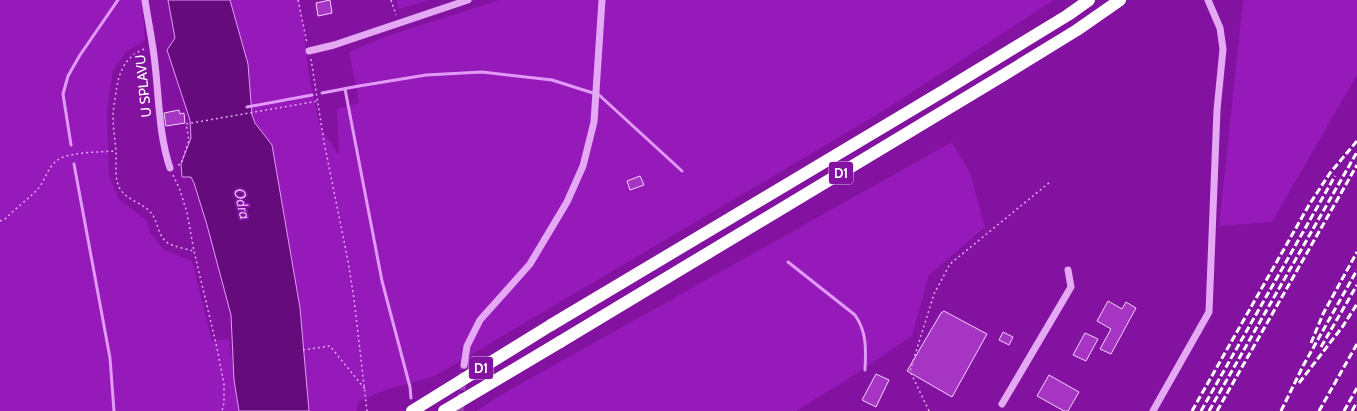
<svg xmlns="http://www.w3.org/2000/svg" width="1357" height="411" viewBox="0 0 1357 411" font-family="Cabin,sans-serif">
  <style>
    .green { fill: #9619b9 }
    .water { fill: #650b7b; stroke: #e29af8 }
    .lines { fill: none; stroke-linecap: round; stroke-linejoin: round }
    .stream { stroke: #e29af8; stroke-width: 3 }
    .building { fill: #a635c4; stroke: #f4d1fe }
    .minor-tunnel { stroke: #9b41b2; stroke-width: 7; stroke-dasharray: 7 3.5; stroke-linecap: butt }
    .path { stroke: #e4a8f5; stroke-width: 1.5; stroke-dasharray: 2 3; stroke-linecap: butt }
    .minor { stroke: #e4a8f5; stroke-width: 7 }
    .highway { stroke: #fff; stroke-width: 12 }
    .rail { stroke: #fff; stroke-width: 3; stroke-dasharray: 7 3; stroke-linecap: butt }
    .highway-bridge { stroke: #fff; stroke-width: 12 }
    .labels { text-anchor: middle; stroke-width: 4; stroke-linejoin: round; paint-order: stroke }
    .shield { fill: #82129f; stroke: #dab8e2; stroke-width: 1 }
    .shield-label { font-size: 13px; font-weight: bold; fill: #fff }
    .street-label { font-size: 14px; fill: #fff; stroke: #82129f }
    .water-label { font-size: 15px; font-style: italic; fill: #ebb5fb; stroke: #82129f }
  </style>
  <rect width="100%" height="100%" fill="#82129f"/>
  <g class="green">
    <polygon points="0,0 145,0 143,14 145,40 126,52 113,70 107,111 109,176 119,199 146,220 151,234 164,250 192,261 212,341 229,339 239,411 0,411"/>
    <polygon points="230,0 300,0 309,76 320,126 339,155 337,109 359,103 349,52 384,37 499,0 1054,0 880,113 435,376 388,389 357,402 357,411 309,411 300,308 272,145 255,123 252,115 248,64"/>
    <polygon points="396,0 429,0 399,9"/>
    <polygon points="1243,0 1357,0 1357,75 1272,222 1219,226"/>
    <polygon points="952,142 970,173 985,227 929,275 912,336 845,381 796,411 476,411 508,391"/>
  </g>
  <polygon class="water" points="168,0 230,0 248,64 252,115 255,123 272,145 300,308 309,411 239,411 234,380 231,315 207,225 194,183 191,177 182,177 181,164 191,138 190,120 167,50 175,38"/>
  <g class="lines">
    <g class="stream">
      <polyline points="345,89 382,281 410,387 411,398"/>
      <polyline points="322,93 359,86 426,75 482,72 552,80 593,93"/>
      <polyline points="598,94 682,171"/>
      <polyline points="247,107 312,95"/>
      <polyline points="71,145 63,94 68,76 80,55 118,0"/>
      <polyline points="74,164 110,358 114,411"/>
      <path d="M788,262L855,315C867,332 866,350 865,370"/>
    </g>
  </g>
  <g class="building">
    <polygon points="330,0 332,13 318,16 316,3"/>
    <polygon points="179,110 180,114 184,113 185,123 166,126 164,113"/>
    <polygon points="640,176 644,185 630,190 627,181"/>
    <polygon points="1108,301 1122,309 1126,302 1136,308 1111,354 1100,349 1111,329 1097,321"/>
    <polygon points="944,311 987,334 952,397 907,371 941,313"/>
    <polygon points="1003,332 1013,337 1009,345 999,340"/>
    <polygon points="1085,333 1098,339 1086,361 1073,355"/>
    <polygon points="876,374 889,380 876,407 862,400"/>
    <polygon points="1049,375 1079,392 1068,411 1064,411 1037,396"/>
  </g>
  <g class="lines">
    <polyline class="minor-tunnel" points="460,411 464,365"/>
    <g class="path">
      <polyline points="298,0 307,43"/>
      <polyline points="391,0 396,15"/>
      <path d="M144,49C121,59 118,77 115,99C114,105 113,111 113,117C113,128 115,140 116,151C117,163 114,176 119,187C126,201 143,202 152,214C158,222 158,237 168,243C175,247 186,249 194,251"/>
      <polyline points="311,59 324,142 348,261 354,299 367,411"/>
      <polyline points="178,165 181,164 189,140 186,124 318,101"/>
      <polyline points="173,175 180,190 187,213 194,251 217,348 224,384 224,403 222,411"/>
      <path d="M0,221L5,219C15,209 27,200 37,190C46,180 48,164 61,158C74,152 101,152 116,151"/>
      <polyline points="303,350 330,346 365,389"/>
      <polyline points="929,411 910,371 934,294 950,264 1050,182"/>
    </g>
    <g class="minor">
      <path d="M145,0C148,21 153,43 155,64C159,99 159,135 170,168"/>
      <polyline points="309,51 334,45 468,0"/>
      <polyline points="464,365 467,346 480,320 530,264 567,202 583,166 594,122 602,0"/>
      <polyline points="1002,404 1071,287 1068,270"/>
      <polyline points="1153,411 1209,312 1217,110 1223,49 1220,28 1208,0"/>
    </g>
    <g class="highway">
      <polyline points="551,325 945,90 1068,15 1089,0"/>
      <polyline points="560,342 1002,76 1077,30 1120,0"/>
    </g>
    <g class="rail">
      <polyline points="1311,343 1323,314 1357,252"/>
      <polyline points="1321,347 1357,285"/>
      <polyline points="1299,383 1343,326 1357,304"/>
      <polyline points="1192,411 1309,205 1330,173 1357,141"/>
      <polyline points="1201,411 1335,176"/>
      <polyline points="1209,411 1357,152"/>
      <polyline points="1217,411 1357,165"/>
      <polyline points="1281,411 1303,366 1357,270"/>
      <polyline points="1319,411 1357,344"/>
      <polyline points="1344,411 1357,388"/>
      <polyline points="1352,411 1357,402"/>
    </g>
    <g class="highway-bridge">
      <polyline points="412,411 551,325"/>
      <polyline points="444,411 560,342"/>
    </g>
  </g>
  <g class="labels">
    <g class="shield">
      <rect x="829" y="162" width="24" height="22" rx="3"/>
      <rect x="469" y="357" width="24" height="22" rx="3"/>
    </g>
    <g class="shield-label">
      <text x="841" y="178">D1</text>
      <text x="481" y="373">D1</text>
    </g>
    <g class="street-label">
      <text transform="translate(143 86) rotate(-96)" y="5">U SPLAVU</text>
    </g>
    <g class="water-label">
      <text transform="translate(242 204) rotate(78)" y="5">Odra</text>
    </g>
  </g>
</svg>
